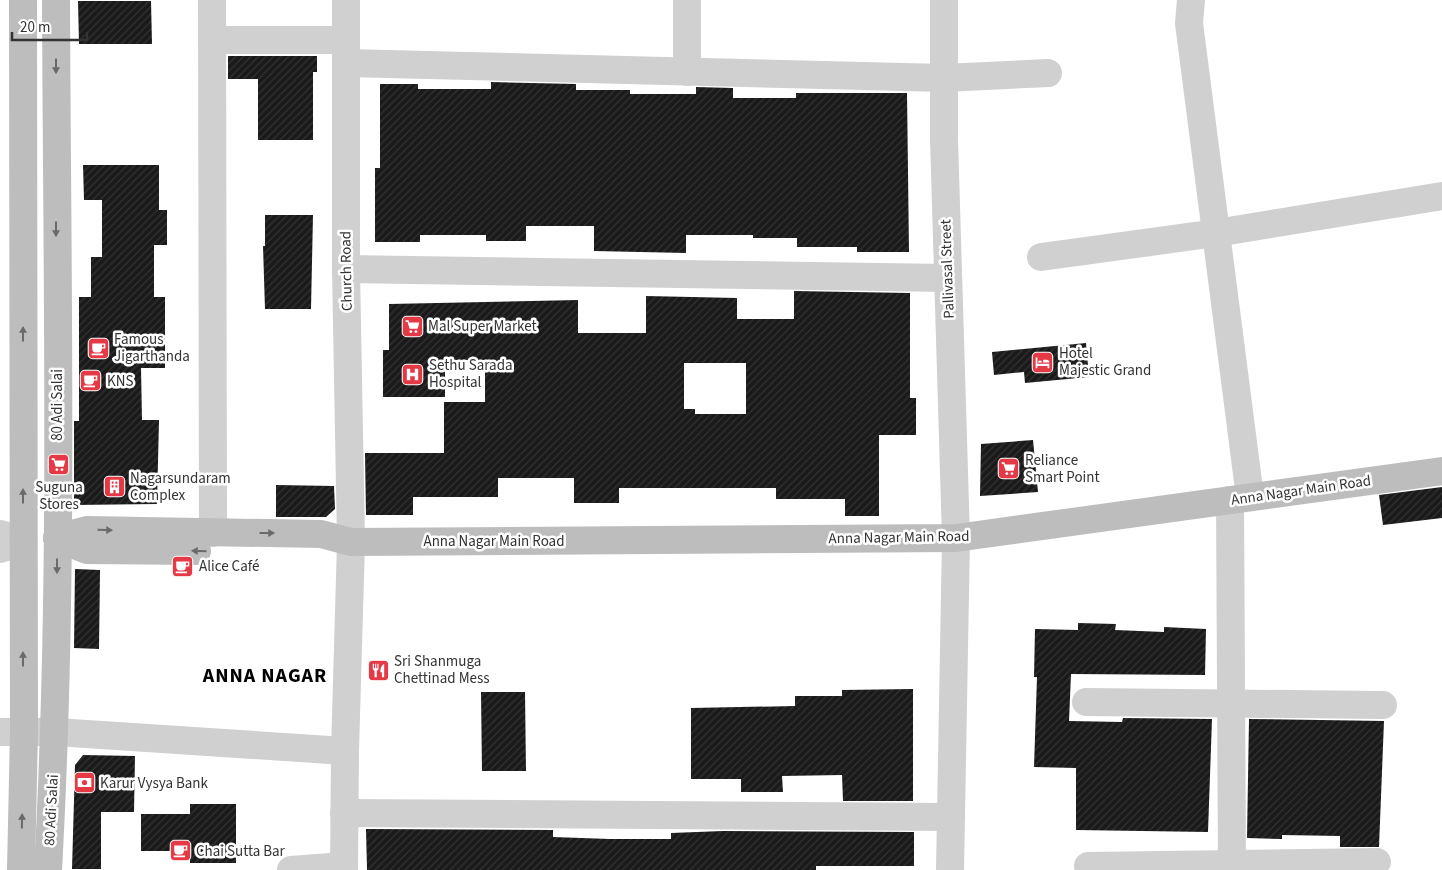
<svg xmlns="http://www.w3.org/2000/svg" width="1442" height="870" viewBox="0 0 1442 870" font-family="'Source Sans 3',sans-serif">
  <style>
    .building { fill: url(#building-hatch); fill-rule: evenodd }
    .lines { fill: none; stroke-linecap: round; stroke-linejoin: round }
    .street { stroke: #d0d0d0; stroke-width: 28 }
    .secondary { stroke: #bdbdbd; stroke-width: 28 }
    .oneway { fill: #6a6a6a }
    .labels { text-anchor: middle; stroke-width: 5; stroke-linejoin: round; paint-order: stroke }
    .street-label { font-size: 15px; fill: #333; stroke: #fff }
    .poi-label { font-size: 15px; fill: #333; stroke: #fff; text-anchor: start }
    .district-label { font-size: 20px; font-weight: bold; letter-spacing: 1px; fill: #000; stroke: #fff }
  </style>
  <defs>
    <pattern id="building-hatch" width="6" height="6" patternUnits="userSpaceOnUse" patternTransform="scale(1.25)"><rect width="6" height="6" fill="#1a1a1a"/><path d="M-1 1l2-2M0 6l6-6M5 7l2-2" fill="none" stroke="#333"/></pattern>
  </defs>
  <rect width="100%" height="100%" fill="#fff"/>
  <g class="building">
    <polygon points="78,1 151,1 152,44 79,44"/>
    <polygon points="228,56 317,56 317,72 313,72 313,140 258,140 258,79 228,79"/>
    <polygon points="491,82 576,84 576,90 630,90 630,94 696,94 696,87 733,88 733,98 796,98 796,93 907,93 909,252 857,252 857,247 797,247 797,238 753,238 753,235 686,235 686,253 594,251 594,226 526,226 526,241 486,241 486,235 420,235 420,242 375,242 375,168 380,168 380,84 418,84 418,89 491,89"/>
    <polygon points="83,165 159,165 159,210 167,210 167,245 154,245 154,297 165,297 165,368 141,368 142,420 159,420 157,504 74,505 74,421 79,421 79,297 91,297 91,257 102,257 102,200 84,200"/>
    <polygon points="265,215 313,215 311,309 265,309 263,246 265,246"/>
    <path d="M794,291L910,293V398H916V435H879V516H845V499H776V488H619V503H574V478H498V497H413V515H366L365,453H444V402H485V360H445V397H383V350H389V304L578,300V333H646V296L737,298V319H794ZM684,363H746V414H695V409H684Z"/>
    <polygon points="1086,343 1089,377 1025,383 1024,372 994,375 992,352"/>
    <polygon points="1033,440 1038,492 980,496 981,444"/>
    <polygon points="276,485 334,486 335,509 326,517 276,517"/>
    <polygon points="1442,487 1442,518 1383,525 1379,495"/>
    <polygon points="75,569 100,570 99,649 74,648"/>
    <polygon points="1078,623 1116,624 1115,630 1164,632 1164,627 1206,629 1205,675 1071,674 1069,721 1122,722 1123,718 1212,719 1208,832 1076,830 1076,768 1034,767 1037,677 1034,677 1035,629 1078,630"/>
    <polygon points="913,689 913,801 843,801 842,775 782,776 783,792 741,792 741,779 691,779 691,708 795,706 795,696 842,696 842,690"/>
    <polygon points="481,692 525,692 526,771 482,771"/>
    <polygon points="1249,719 1384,721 1379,847 1340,847 1340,836 1282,835 1282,839 1247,838"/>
    <polygon points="83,755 135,756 134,812 101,812 101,869 72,869 75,765"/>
    <polygon points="190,804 236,804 236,863 190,863 190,851 141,851 141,814 190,814"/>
    <polygon points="366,829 553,830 553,837 610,839 671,839 671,833 723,831 914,832 914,866 816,866 816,870 367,870"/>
  </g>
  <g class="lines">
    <g class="street">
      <polyline points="212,0 213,533"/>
      <polyline points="687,0 687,72"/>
      <polyline points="944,0 944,139 956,538 950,870"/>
      <polyline points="1191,0 1189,23 1250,497"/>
      <polyline points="212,40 346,40"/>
      <polyline points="346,63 944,78 1048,73"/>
      <polyline points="1041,257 1216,233 1442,196"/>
      <polyline points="346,269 947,278"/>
      <polyline points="1230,500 1232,870"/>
      <polyline points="0,534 23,541 0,549"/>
      <polyline points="1086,702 1383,705"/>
      <polyline points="0,732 56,732 345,751"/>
      <polyline points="344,813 951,817"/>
      <polyline points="1088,866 1377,862"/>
      <polyline points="291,870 344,866"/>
      <polyline points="344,870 345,751 351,542 346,269 346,0"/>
    </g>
    <g class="secondary">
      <polyline points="57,538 87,530 321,534 351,542 956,538 1442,471"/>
      <polyline points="57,538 87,550 197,551"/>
      <polyline points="21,870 24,731 23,0"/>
      <path d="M48,870C64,580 57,290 56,0"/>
    </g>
  </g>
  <defs><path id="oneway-solid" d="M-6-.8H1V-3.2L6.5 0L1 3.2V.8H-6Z" transform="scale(1.25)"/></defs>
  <g class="oneway">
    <use href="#oneway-solid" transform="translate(56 66) rotate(90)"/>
    <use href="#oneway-solid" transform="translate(56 229) rotate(90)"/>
    <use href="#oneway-solid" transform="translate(23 334) rotate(-90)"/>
    <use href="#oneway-solid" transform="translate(23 496) rotate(-90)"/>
    <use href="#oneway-solid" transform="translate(105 530) rotate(1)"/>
    <use href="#oneway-solid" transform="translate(267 533)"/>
    <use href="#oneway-solid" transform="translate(199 551) rotate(-179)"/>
    <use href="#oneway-solid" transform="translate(57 566) rotate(90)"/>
    <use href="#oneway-solid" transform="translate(23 659) rotate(-90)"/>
    <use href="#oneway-solid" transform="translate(22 821) rotate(-89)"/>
  </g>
  <defs>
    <symbol id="supermarket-square" viewBox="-11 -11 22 22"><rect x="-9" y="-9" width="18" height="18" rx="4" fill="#e63946" stroke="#fff"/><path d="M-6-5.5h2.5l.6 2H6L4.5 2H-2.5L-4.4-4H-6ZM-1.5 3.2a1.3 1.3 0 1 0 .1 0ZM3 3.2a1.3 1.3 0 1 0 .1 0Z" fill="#fff"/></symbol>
    <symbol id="cafe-square" viewBox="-11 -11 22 22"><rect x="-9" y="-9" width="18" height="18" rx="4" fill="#e63946" stroke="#fff"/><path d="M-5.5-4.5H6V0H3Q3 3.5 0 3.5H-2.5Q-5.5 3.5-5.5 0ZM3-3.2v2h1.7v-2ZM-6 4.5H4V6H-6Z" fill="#fff"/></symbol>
    <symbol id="hotel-square" viewBox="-11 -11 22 22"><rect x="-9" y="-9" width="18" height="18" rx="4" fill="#e63946" stroke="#fff"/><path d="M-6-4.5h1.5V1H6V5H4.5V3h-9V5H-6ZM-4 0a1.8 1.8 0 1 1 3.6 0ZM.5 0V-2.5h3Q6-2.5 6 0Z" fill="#fff"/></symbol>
    <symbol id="hospital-square" viewBox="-11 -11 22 22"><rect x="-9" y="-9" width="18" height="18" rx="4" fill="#e63946" stroke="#fff"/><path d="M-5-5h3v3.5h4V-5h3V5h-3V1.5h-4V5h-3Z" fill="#fff"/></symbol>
    <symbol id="building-square" viewBox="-11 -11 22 22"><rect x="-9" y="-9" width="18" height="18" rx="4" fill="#e63946" stroke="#fff"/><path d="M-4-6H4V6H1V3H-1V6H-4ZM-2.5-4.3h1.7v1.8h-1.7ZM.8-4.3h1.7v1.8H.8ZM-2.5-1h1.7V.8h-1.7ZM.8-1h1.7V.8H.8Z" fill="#fff"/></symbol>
    <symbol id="restaurant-square" viewBox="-11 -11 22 22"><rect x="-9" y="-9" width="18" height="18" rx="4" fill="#e63946" stroke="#fff"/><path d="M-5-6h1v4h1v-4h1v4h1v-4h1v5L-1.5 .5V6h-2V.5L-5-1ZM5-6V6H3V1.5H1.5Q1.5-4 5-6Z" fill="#fff"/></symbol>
    <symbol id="bank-square" viewBox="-11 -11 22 22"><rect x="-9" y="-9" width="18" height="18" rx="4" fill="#e63946" stroke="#fff"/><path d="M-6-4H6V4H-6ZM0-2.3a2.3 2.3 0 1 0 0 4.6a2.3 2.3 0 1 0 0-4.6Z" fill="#fff"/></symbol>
  </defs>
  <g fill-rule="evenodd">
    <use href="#supermarket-square" x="400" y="314" width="25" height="25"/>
    <use href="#cafe-square" x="86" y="336" width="25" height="25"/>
    <use href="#hotel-square" x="1030" y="350" width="25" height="25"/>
    <use href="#hospital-square" x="400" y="362" width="25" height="25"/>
    <use href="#cafe-square" x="78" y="368" width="25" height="25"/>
    <use href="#supermarket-square" x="46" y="452" width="25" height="25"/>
    <use href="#supermarket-square" x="996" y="456" width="25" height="25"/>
    <use href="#building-square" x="102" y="474" width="25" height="25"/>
    <use href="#cafe-square" x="170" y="554" width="25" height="25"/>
    <use href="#restaurant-square" x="366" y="658" width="25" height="25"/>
    <use href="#bank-square" x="72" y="770" width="25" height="25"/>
    <use href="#cafe-square" x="168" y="838" width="25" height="25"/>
  </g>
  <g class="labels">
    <g class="street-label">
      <text transform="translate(947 269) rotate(-92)" y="5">Pallivasal Street</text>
      <text transform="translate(346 271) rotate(-91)" y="5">Church Road</text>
      <text transform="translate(57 405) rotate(-90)" y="5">80 Adi Salai</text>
      <text transform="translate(1301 490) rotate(-8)" y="5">Anna Nagar Main Road</text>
      <text transform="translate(899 537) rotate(-1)" y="5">Anna Nagar Main Road</text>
      <text x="494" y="546">Anna Nagar Main Road</text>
      <text transform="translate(51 810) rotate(-87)" y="5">80 Adi Salai</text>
    </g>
    <g class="poi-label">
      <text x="428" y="331">Mal Super Market</text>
      <text x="114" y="344">Famous<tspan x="114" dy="17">Jigarthanda</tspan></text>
      <text x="1059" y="358">Hotel<tspan x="1059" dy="17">Majestic Grand</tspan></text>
      <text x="429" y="370">Sethu Sarada<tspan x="429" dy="17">Hospital</tspan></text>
      <text x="107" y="386">KNS</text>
      <text x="1025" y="465">Reliance<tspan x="1025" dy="17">Smart Point</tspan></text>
      <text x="130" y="483">Nagarsundaram<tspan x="130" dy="17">Complex</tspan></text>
      <text x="59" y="492" text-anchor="middle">Suguna<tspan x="59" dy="17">Stores</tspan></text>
      <text x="199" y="571">Alice Café</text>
      <text x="394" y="666">Sri Shanmuga<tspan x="394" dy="17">Chettinad Mess</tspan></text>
      <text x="100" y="788">Karur Vysya Bank</text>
      <text x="196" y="856">Chai Sutta Bar</text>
    </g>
    <g class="district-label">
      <text x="265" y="682">ANNA NAGAR</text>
    </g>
  </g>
  <path d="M12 32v8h75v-8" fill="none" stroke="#333333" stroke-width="2.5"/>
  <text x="20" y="32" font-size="15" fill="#333333" stroke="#ffffff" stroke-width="4" paint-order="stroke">20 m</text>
</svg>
